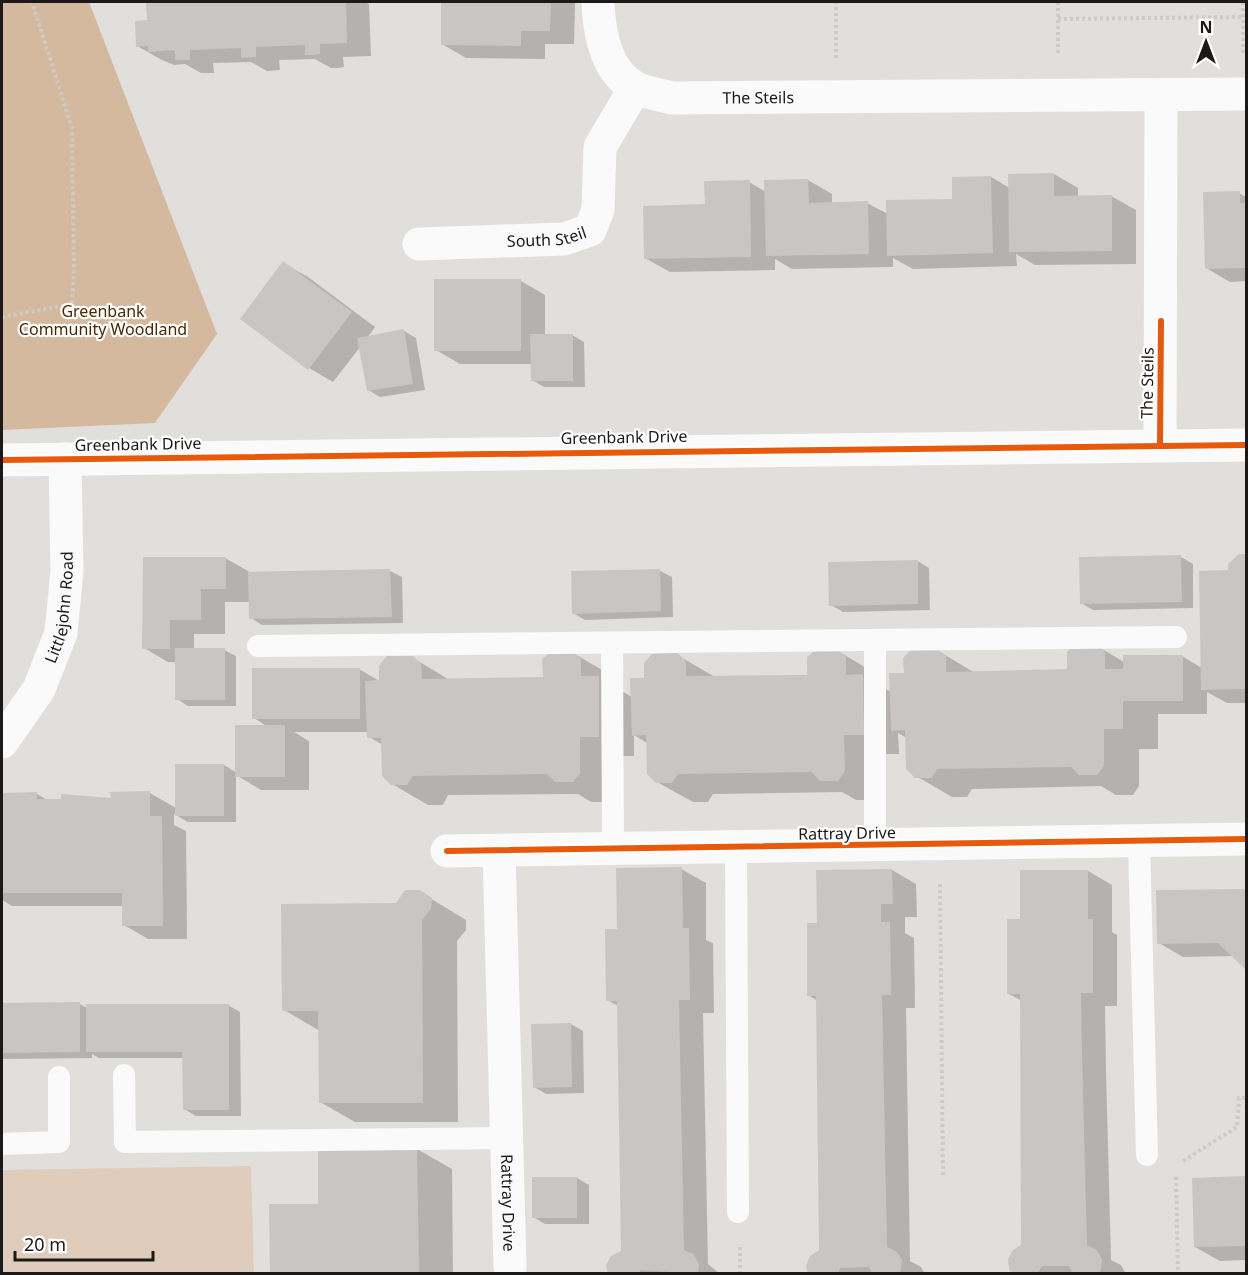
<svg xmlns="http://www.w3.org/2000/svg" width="1248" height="1275" viewBox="0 0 1248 1275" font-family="'Noto Sans',sans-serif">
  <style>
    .green { fill: #dfccba }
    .forest { fill: #d4b99f }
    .shadow { fill: #0003 }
    .building { fill: #c8c6c5 }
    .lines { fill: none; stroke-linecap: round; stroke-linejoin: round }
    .path { stroke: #cccbca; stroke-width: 4; stroke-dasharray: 3 3; stroke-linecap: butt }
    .service { stroke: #fafafa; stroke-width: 22 }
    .minor { stroke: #fafafa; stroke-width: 33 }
    .cycleway-casing { stroke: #fff; stroke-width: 10 }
    .cycleway { stroke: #e8590c; stroke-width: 6 }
    .labels { text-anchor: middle; stroke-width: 4.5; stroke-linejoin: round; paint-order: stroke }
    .street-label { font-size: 16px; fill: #1c1a18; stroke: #fff }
    .park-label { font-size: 16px; fill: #492904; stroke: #fff }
  </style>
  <rect width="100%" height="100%" fill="#e1dfdc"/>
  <polygon class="green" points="251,1166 254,1273 2,1273 2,1170"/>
  <polygon class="forest" points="2,2 89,2 217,334 155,423 2,430"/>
  <g class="shadow">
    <polygon points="147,2 364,2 369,4 371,56 343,57 344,67 338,68 331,68 315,59 279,60 280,70 267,71 251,62 213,63 214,73 201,73 185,64 174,65 162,60 137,46 148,22"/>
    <polygon points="442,2 575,2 574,44 545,44 545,59 466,58 442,44"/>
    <polygon points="1054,174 1078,188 1078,197 1111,196 1136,210 1136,264 1035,265 1016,254 1017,266 913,269 893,258 893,267 792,269 775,259 775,270 670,272 645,258 706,206 749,182 766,192 808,180 832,194 832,204 867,203 888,214 954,200 991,177 1010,188 1010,175"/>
    <polygon points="1239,193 1246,197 1246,281 1230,282 1206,268"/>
    <polygon points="283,263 308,277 375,327 368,337 404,331 416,338 425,390 380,397 368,390 360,347 333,382 309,368 242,319"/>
    <polygon points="521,281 545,295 545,336 572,335 584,342 585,387 544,387 532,380 532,364 460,364 436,350"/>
    <polygon points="1240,556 1246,556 1246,703 1227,703 1207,692 1207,714 1158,714 1158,749 1139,749 1139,786 1133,795 1116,795 1101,786 972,789 967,797 952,797 916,776 907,738 898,733 899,754 879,754 873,800 856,800 842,792 713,794 708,802 693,802 657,782 647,743 634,735 634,756 614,756 609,802 591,802 578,794 448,795 443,805 428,805 392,784 383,745 369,737 369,732 294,732 309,741 309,790 261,790 236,775 236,822 188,822 174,814 174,825 186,831 187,939 148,939 124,925 124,906 12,906 2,900 2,794 37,794 49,801 112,800 112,794 150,793 176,808 224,765 237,773 268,727 254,718 359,669 381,682 413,658 448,679 544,679 573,653 609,674 616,688 632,697 646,679 677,655 715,677 809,676 838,651 873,672 880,686 891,692 905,674 937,650 975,673 1068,671 1097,646 1124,662 1182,656 1202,668 1229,571"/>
    <polygon points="1181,557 1193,564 1193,608 1093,610 1081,603"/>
    <polygon points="225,558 250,572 390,571 402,577 403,623 262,625 251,618 250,602 225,602 225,634 194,634 194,650 224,650 236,656 236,706 188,706 177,699 177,662 168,662 144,648"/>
    <polygon points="917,561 929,568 930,610 843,612 831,605"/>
    <polygon points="660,571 672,577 673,617 585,620 573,613"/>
    <polygon points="681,869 706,883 706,940 713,943 714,1013 703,1013 708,1264 720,1274 609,1274 622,1252 618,1006 607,1000 618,930"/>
    <polygon points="892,870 916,884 917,917 905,917 905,933 914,938 915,1008 906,1008 910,1261 921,1267 925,1274 809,1274 820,1251 818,1001 808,995 818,925"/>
    <polygon points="1088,871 1112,885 1112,932 1117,935 1117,1006 1105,1006 1106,1070 1111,1260 1121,1265 1126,1274 1015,1274 1023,1246 1022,1001 1009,994 1022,921"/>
    <polygon points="1243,890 1246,892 1246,968 1235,956 1183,957 1159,943"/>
    <polygon points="420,892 466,920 466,930 457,941 458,1122 355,1122 320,1102 320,1031 284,1010"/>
    <polygon points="2,1004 80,1004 87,1008 228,1005 240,1012 241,1116 196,1116 184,1109 184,1058 99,1058 92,1054 92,1058 2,1059"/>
    <polygon points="571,1024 583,1031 584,1093 546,1094 534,1087"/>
    <polygon points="417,1149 452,1169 453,1274 271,1274"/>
    <polygon points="1246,1177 1246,1260 1220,1261 1195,1247 1194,1179"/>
    <polygon points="577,1178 589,1185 589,1224 545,1224 533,1217"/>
  </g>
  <g class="building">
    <polygon points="146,2 346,2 347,43 320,44 320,54 313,55 305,55 305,45 256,47 256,57 241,58 241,48 190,50 190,60 175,60 175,50 148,52 148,46 136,47 135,21 147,20"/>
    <polygon points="441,2 551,2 550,31 521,31 521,46 441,45"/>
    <polygon points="1054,173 1054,196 1112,195 1112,251 1009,252 1008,174"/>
    <polygon points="991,176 993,253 887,256 886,200 952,199 952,177"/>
    <polygon points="808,179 809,203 868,201 869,254 766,256 764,180"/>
    <polygon points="750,180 751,257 644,259 643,206 705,204 704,181"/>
    <polygon points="1240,191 1240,203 1246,203 1246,268 1205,269 1203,192"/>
    <polygon points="283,261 352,312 308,370 240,319"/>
    <rect x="434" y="279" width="87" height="72"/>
    <polygon points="404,329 413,384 367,391 357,338"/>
    <polygon points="530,334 573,334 573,381 531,381"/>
    <polygon points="1239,554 1246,554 1246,689 1201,690 1199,571 1228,570 1228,564"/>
    <polygon points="1181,555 1182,602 1080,604 1079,557"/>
    <polygon points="143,557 226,557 226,589 201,589 201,620 170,620 170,649 142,649"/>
    <polygon points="918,560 918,604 829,606 828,562"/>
    <polygon points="390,569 392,617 249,619 248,572"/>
    <polygon points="660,569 661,611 572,614 571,571"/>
    <polygon points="1075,644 1097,644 1105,652 1105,669 1123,669 1123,655 1183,655 1183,701 1123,701 1123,729 1104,729 1104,766 1097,775 1079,775 1071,767 937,769 932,778 915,778 906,769 905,730 891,731 889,673 904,673 903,658 911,650 937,649 946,656 946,672 1067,669 1067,652"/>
    <rect x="175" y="648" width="50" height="52"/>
    <polygon points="816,650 838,650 846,657 846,675 863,674 864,735 844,735 845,771 838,781 819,781 812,772 741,773 678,774 672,783 656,783 647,774 646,735 632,736 630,678 644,678 644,663 652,654 678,653 686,662 686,676 807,675 807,657"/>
    <polygon points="551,652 573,652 581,659 581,676 599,676 599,737 580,737 580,774 573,782 555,782 547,774 413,776 407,785 391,785 382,776 381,738 367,738 365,681 379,680 379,666 387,656 413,656 421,664 422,679 543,677 542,659"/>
    <rect x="252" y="668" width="108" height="51"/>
    <rect x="235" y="725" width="50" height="52"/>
    <rect x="175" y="764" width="49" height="52"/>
    <polygon points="150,791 150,816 162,816 163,926 122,926 122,893 2,893 2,793 37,792 37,799 61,799 61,794 111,798 110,792"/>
    <polygon points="682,867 683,928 689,928 690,1000 679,1000 684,1250 693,1254 699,1264 698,1274 640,1270 639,1274 608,1274 606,1265 611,1256 621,1251 617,1001 606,1001 605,929 617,929 616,868"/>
    <polygon points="892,869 893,904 881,904 881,922 890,922 891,995 882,995 887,1247 896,1251 902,1260 901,1270 898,1274 872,1274 869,1267 840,1268 838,1274 808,1274 806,1266 810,1256 819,1250 816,996 807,996 807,923 817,923 816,870"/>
    <polygon points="1020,870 1088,870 1088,919 1093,919 1093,993 1081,993 1082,1055 1087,1245 1097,1250 1102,1259 1101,1270 1098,1274 1073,1274 1069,1266 1042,1266 1037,1274 1013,1274 1009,1270 1008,1259 1013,1250 1021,1245 1020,994 1007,994 1007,919 1020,919"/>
    <polygon points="1244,889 1246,891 1246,970 1218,943 1157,944 1156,890"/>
    <polygon points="405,890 420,890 432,898 431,909 422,920 423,1103 319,1103 318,1011 282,1011 281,904 396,903"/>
    <polygon points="80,1002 80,1052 2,1053 2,1003"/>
    <polygon points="86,1004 229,1004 229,1110 183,1110 182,1052 86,1052"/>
    <polygon points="571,1023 572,1087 533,1088 531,1024"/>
    <polygon points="417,1147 419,1274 270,1274 269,1204 318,1204 318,1148"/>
    <polygon points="1246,1176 1246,1246 1194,1247 1192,1178"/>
    <rect x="532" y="1177" width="45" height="41"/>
  </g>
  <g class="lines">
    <g class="path">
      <polyline points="1058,2 1058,55"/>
      <polyline points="1243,2 1243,55"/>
      <polyline points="1058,19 1243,17"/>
      <polyline points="836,58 836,2"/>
      <polyline points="2,317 72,304 74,272 72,128 32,2"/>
      <polyline points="940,884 943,1175"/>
      <polyline points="1183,1161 1237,1127 1239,1098 1246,1098"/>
      <polyline points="1176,1177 1178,1274"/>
      <polyline points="740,1247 740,1274"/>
    </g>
    <g class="service">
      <polyline points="875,640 875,846"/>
      <polyline points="612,643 613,850"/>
      <polyline points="258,646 1176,637"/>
      <polyline points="1139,841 1147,1155"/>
      <polyline points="736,848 738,1212"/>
      <polyline points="124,1075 125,1142 508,1138"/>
      <polyline points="2,1144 59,1142 59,1077"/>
    </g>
    <g class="minor">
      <path id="s1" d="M598,2C599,32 606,72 636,88C646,93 661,95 672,98L1246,94"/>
      <path id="s2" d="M419,244L564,239L590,230L598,210L600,147L635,88"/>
      <polyline points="1160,445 1161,95"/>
      <polyline points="2,460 1246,445"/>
      <path id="s3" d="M2,742L39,689L61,633L67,571L65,459"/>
      <polyline points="447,851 1246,839"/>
      <path id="s4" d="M499,851L510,1267"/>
    </g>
    <defs>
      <g id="cycleway">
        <polyline points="1160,445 1161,321"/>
        <polyline points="2,460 1246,445"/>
        <polyline points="447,851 1246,839"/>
      </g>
    </defs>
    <use href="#cycleway" class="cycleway-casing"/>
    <use href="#cycleway" class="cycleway"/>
  </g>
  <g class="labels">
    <g class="street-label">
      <text dy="6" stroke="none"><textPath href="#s1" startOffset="222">The Steils</textPath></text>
      <text dy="6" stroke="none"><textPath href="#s2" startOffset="128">South Steil</textPath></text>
      <text transform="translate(1147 383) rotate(-89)" y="6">The Steils</text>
      <text transform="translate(624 437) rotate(-1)" y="6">Greenbank Drive</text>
      <text transform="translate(138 444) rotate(-1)" y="6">Greenbank Drive</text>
      <text dy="6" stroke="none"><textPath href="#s3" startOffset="150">Littlejohn Road</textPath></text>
      <text transform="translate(847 833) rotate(-1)" y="6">Rattray Drive</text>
      <text dy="6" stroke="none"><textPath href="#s4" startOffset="352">Rattray Drive</textPath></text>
    </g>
    <g class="park-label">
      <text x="103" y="317">Greenbank<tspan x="103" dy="18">Community Woodland</tspan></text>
    </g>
  </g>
  <rect width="1248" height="1275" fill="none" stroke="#1c1a18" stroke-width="6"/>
  <g transform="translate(1206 42)" stroke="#ffffff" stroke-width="4.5" paint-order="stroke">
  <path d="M0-4.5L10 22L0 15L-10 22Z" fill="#1c1a18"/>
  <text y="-9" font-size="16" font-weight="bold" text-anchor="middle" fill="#1c1a18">N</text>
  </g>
  <path d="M15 1251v9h138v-9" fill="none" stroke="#1c1a18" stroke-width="3"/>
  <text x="24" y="1251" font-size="18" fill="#1c1a18" stroke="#ffffff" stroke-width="4.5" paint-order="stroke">20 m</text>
</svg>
